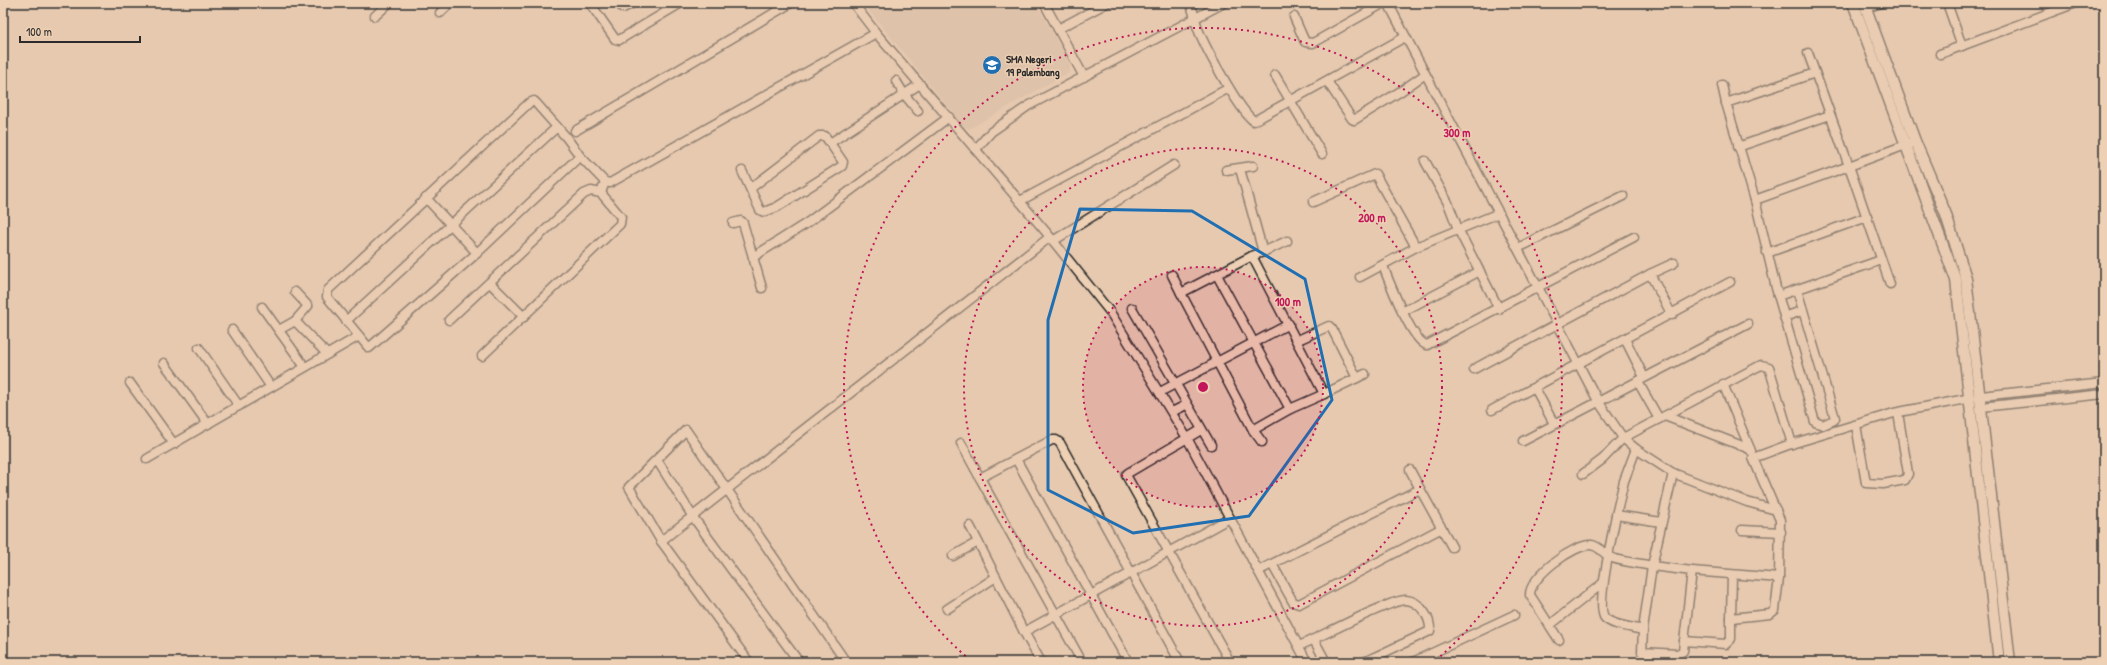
<svg xmlns="http://www.w3.org/2000/svg" width="2107" height="665" viewBox="0 0 2107 665" font-family="'Patrick Hand',sans-serif">
  <style>
    .built { fill: #d6bba3 }
    .lines { fill: none; stroke-linecap: round; stroke-linejoin: round }
    .minor-casing { stroke: #2b2b2b; stroke-width: 11 }
    .tertiary-casing { stroke: #2b2b2b; stroke-width: 13 }
    .minor { stroke: #eed0b4; stroke-width: 8 }
    .tertiary { stroke: #eed0b4; stroke-width: 10 }
    .marked { fill: none; stroke: #1f6fb2; stroke-width: 3; stroke-linejoin: round }
    .ring { fill: none; stroke: #c2185b; stroke-width: 2; stroke-dasharray: 2 4 }
    .labels { text-anchor: middle; stroke-width: 3; stroke-linejoin: round; paint-order: stroke }
    .poi-label { font-size: 11px; font-weight: bold; fill: #2b2b2b; stroke: #eed0b4; text-anchor: start }
    .centre { fill: #c2185b; stroke: #eed0b4; stroke-width: 2 }
    .ring-label { font-size: 12px; text-anchor: middle; font-weight: bold; fill: #c2185b; stroke: #eed0b4; stroke-width: 3; stroke-linejoin: round; paint-order: stroke }
  </style>
  <rect width="100%" height="100%" fill="#e6c9af"/>
  <filter id="ink" filterUnits="userSpaceOnUse"><feTurbulence type="fractalNoise" baseFrequency=".025" numOctaves="2"/><feDisplacementMap in="SourceGraphic" scale="8" xChannelSelector="R" yChannelSelector="G"/><feConvolveMatrix kernelMatrix="1 2 1 2 8 2 1 2 1" color-interpolation-filters="sRGB"/></filter>
  <g filter="url(#ink)">
    <polygon class="built" points="863,3 1036,3 1070,64 1070,70 1069,72 969,129 964,127"/>
    <g class="lines">
      <defs>
        <g id="minor">
          <polyline points="590,3 615,39 619,40 681,3"/>
          <polyline points="618,3 623,8 633,3"/>
          <polyline points="853,3 876,33 1046,232 1110,312 1187,438 1307,662"/>
          <polyline points="1044,3 1084,77"/>
          <path d="M1190,3C1194,12 1195,20 1198,29C1205,47 1240,112 1254,121L1405,37"/>
          <polyline points="1388,3 1598,401 1623,438 1636,449 1673,473 1747,502 1776,510"/>
          <polyline points="1947,3 1962,46"/>
          <polyline points="1866,8 1881,3"/>
          <polyline points="440,13 450,3"/>
          <polyline points="375,16 389,3"/>
          <polyline points="1294,17 1305,42 1313,43 1384,3"/>
          <polyline points="1058,29 1107,3"/>
          <polyline points="1940,54 2076,3"/>
          <polyline points="1275,75 1322,154"/>
          <polyline points="896,81 904,94 918,111"/>
          <polyline points="1327,81 1352,119 1354,120 1401,91 1424,75"/>
          <polyline points="1722,85 1726,103"/>
          <polyline points="575,131 791,3"/>
          <polyline points="1738,147 1830,115"/>
          <polyline points="976,149 991,132 1028,106 1224,3"/>
          <polyline points="580,156 566,137 536,103 534,101 529,103 328,290 327,297 369,348 477,253 580,156 605,182 610,183 876,33"/>
          <polyline points="1425,161 1448,203 1458,229 1499,309"/>
          <polyline points="1240,169 1263,252 1252,256"/>
          <polyline points="1226,170 1253,166"/>
          <polyline points="742,171 760,210 764,212 777,207 842,166 843,162 830,143 920,84"/>
          <polyline points="751,188 819,136 825,136 830,143"/>
          <polyline points="426,198 477,253"/>
          <polyline points="1755,200 1726,103 1815,73"/>
          <polyline points="1020,201 1229,88"/>
          <polyline points="1313,202 1375,174 1416,247"/>
          <polyline points="733,223 741,221 743,223 753,257 807,223 949,117"/>
          <polyline points="1053,241 1174,165"/>
          <polyline points="1518,248 1623,196"/>
          <polyline points="1263,252 1287,241"/>
          <polyline points="1767,253 1867,217"/>
          <polyline points="753,257 762,288"/>
          <path d="M1383,266C1389,281 1412,342 1427,345L1634,237"/>
          <polyline points="1650,274 1672,315"/>
          <polyline points="1172,275 1181,293"/>
          <polyline points="1217,275 1290,409 1324,394"/>
          <polyline points="1360,277 1416,247 1499,213"/>
          <polyline points="490,283 524,317"/>
          <polyline points="1890,284 1849,166 1911,143"/>
          <polyline points="1797,290 1835,418 1834,420 1823,425 1815,422 1776,288 1755,200 1849,166 1808,53"/>
          <polyline points="1778,296 1881,260"/>
          <polyline points="262,307 305,367"/>
          <polyline points="1132,308 1211,445"/>
          <polyline points="1402,312 1480,271"/>
          <polyline points="1784,317 1802,311"/>
          <polyline points="449,320 584,194 591,191 601,193 605,182"/>
          <polyline points="295,321 327,354"/>
          <polyline points="346,321 557,127"/>
          <polyline points="232,330 271,387"/>
          <polyline points="279,330 295,321 308,306 295,292"/>
          <polyline points="1625,339 1644,377"/>
          <polyline points="1298,340 1329,326 1332,329 1357,378"/>
          <polyline points="199,348 239,406"/>
          <polyline points="482,356 620,224 621,217 601,193"/>
          <polyline points="164,363 208,424"/>
          <polyline points="1474,369 1650,274 1674,263"/>
          <polyline points="1638,382 1659,419"/>
          <polyline points="130,383 174,444"/>
          <polyline points="1723,384 1751,451"/>
          <polyline points="1535,388 1554,424"/>
          <polyline points="1160,392 1289,324"/>
          <polyline points="1981,396 2104,383"/>
          <polyline points="1981,407 2104,394"/>
          <polyline points="1492,410 1730,282"/>
          <polyline points="1172,412 1186,405"/>
          <polyline points="1665,416 1750,449"/>
          <polyline points="1856,425 1866,483 1883,484 1905,480 1908,474 1907,467 1898,413"/>
          <polyline points="1201,430 1128,473 1126,475 1230,662"/>
          <polyline points="1253,430 1290,409"/>
          <polyline points="1523,441 1748,324"/>
          <polyline points="1262,442 1253,430 1181,293 1252,256 1324,394 1365,374"/>
          <polyline points="961,443 980,478"/>
          <polyline points="1636,449 1624,481 1616,515 1661,522"/>
          <polyline points="147,459 359,336"/>
          <polyline points="1016,459 980,478 1082,662"/>
          <polyline points="657,460 693,517 799,662"/>
          <polyline points="1410,470 1420,489"/>
          <polyline points="1583,474 1603,459 1623,438 1761,365 1769,367 1792,444"/>
          <polyline points="970,526 1024,632"/>
          <polyline points="1742,530 1781,532"/>
          <polyline points="661,541 1050,237"/>
          <polyline points="953,556 978,542"/>
          <polyline points="1272,564 1293,602 1299,604 1442,528"/>
          <polyline points="1258,571 1420,489 1452,547"/>
          <polyline points="1692,571 1779,578"/>
          <polyline points="947,609 996,577"/>
          <polyline points="1731,618 1732,575"/>
          <polyline points="1550,625 1603,583"/>
          <polyline points="1643,630 1642,652 1678,654 1683,651 1692,571 1652,566 1673,473"/>
          <polyline points="1314,640 1326,662"/>
          <path d="M1559,640L1530,595C1529,577 1575,543 1592,545C1600,547 1603,553 1610,557C1620,562 1640,563 1652,566L1643,630C1632,627 1613,626 1605,618C1595,608 1613,533 1616,515"/>
          <polyline points="1684,641 1726,644 1731,639 1731,618 1770,614 1775,610 1779,578 1780,520 1753,458 1788,445 1894,413 1971,398"/>
          <path d="M1299,646C1318,638 1391,599 1406,600C1420,601 1431,618 1430,631L1364,662"/>
          <polyline points="749,662 661,541 629,487 686,430 846,662"/>
          <polyline points="1041,662 1024,632 1230,518"/>
          <polyline points="1128,662 1016,459 1052,440 1056,440 1060,443 1180,662"/>
          <polyline points="1413,662 1514,615"/>
        </g>
        <g id="tertiary">
          <polyline points="1853,3 1956,280 1999,662"/>
          <polyline points="1864,3 1915,141 1945,212 1966,278 2010,662"/>
        </g>
      </defs>
      <use href="#minor" class="minor-casing"/>
      <use href="#tertiary" class="tertiary-casing"/>
      <use href="#minor" class="minor"/>
      <use href="#tertiary" class="tertiary"/>
    </g>
  </g>
  <path d="M0 0H2107V665H0ZM1080,209L1192,211L1305,279L1332,400L1249,516L1133,533L1048,490V320Z" fill="#e6c9af" fill-opacity=".55" fill-rule="evenodd"/>
  <path class="marked" d="M1080,209L1192,211L1305,279L1332,400L1249,516L1133,533L1048,490V320Z"/>
  <circle cx="1203" cy="387" r="120" fill="#c2185b" fill-opacity=".12"/>
  <g class="ring">
    <circle cx="1203" cy="387" r="120"/>
    <circle cx="1203" cy="387" r="239"/>
    <path d="M970 660A359 359 0 1 1 1436 660"/>
  </g>
  <defs>
    <symbol id="school-disc" viewBox="-11 -11 22 22"><circle r="9.5" fill="#1f6fb2" stroke="#eed0b4"/><path d="M0-5L7-2L0 1L-7-2ZM-4 1L0 2.5L4 1V4Q0 6-4 4Z" fill="#fff"/></symbol>
  </defs>
  <g fill-rule="evenodd">
    <use href="#school-disc" x="981" y="54" width="22" height="22"/>
  </g>
  <g class="labels">
    <g class="poi-label">
      <text x="1006" y="63">SMA Negeri<tspan x="1006" dy="13">19 Palembang</tspan></text>
    </g>
  </g>
  <circle cx="1203" cy="387" r="6" class="centre"/>
  <g class="ring-label">
    <text x="1457" y="137">300 m</text>
    <text x="1372" y="222">200 m</text>
    <text x="1288" y="306">100 m</text>
  </g>
  <rect width="2107" height="665" fill="none" stroke="#eed0b4" stroke-width="16"/>
  <rect x="8" y="8" width="2091" height="649" fill="none" stroke="#2b2b2b" stroke-width="1.5" filter="url(#ink)"/>
  <path d="M20 36v6h120v-6" fill="none" stroke="#2b2b2b" stroke-width="2"/>
  <text x="26" y="36" font-size="12" fill="#2b2b2b" stroke="#eed0b4" stroke-width="3" paint-order="stroke">100 m</text>
</svg>
